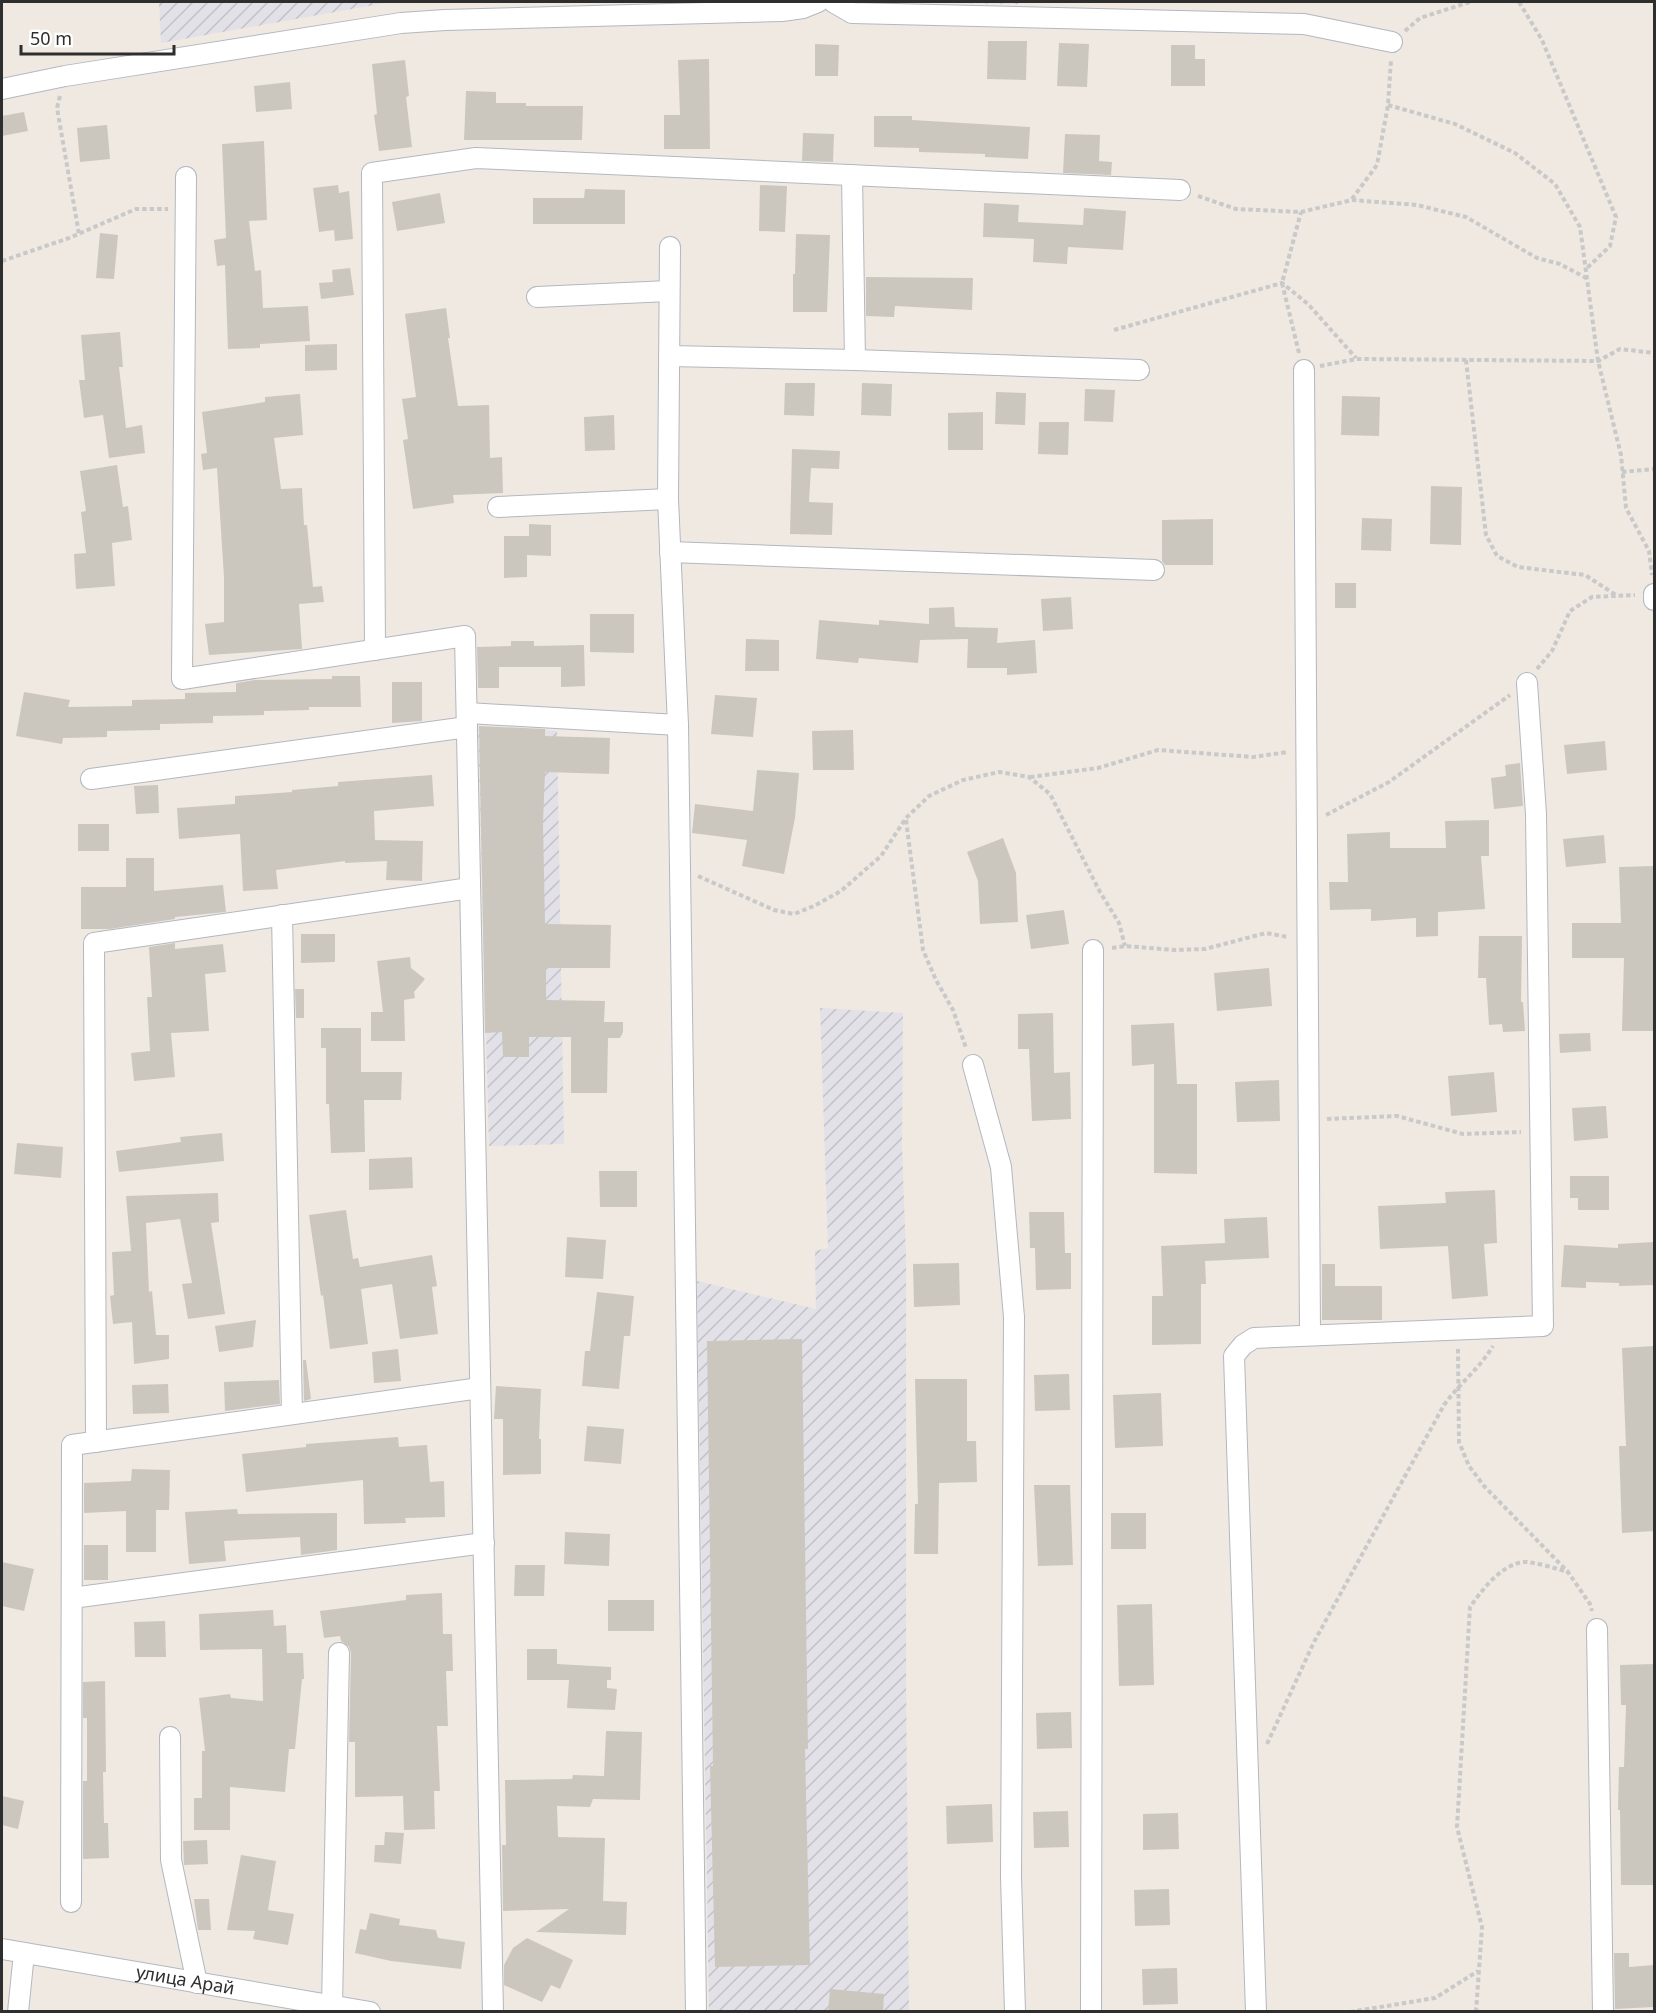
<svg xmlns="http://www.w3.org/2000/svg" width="1656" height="2013" viewBox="0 0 1656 2013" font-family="'Noto Sans',sans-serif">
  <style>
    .industrial { fill: url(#industrial-furrows) }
    .building { fill: #cbc7bf }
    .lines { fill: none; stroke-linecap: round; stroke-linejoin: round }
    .minor-casing { stroke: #b4b7c1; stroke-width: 22 }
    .path { stroke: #c9c9c9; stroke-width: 4; stroke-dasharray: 4.5 3; stroke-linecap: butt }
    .minor { stroke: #fff; stroke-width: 20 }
    .labels { text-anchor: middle; stroke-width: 4.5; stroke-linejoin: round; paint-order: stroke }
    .street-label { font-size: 18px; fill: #2e2e2e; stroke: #fff }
  </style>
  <defs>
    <pattern id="industrial-furrows" width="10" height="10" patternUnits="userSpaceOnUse" patternTransform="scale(1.5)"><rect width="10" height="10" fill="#e3e1e8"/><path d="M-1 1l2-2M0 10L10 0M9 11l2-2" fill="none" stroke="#c3c1c7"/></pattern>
  </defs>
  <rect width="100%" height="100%" fill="#efe9e1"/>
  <g class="industrial">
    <polygon points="159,2 391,2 161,43"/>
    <polygon points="869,2 1019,2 1019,4"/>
    <polygon points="478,727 557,731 564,1144 489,1146"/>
    <polygon points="820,1008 903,1013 902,1146 906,1258 906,1679 909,2011 709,2011 697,1281 816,1309 815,1251 828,1248"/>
  </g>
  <g class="building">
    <polygon points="988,41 1027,41 1026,80 987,79"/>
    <polygon points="1059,43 1089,44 1087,87 1057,86"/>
    <polygon points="815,44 839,45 838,76 815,76"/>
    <polygon points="1171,45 1195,45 1195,59 1205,59 1205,86 1171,86"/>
    <polygon points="709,59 710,149 664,149 664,115 680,115 678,60"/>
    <polygon points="405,60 409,96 406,97 412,147 379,151 374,115 377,114 372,64"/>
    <polygon points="290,82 292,109 256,112 254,86"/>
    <polygon points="466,91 496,92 496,103 526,103 526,106 583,106 582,140 464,140"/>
    <polygon points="24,112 28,131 2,136 2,116"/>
    <polygon points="874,116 912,116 912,120 1030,127 1028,159 985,157 985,154 919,152 919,148 874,147"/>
    <polygon points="107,125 110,159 80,162 77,128"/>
    <polygon points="803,133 834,134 833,162 802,161"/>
    <polygon points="1065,134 1100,135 1099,161 1112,162 1111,175 1063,173"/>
    <polygon points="264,141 267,220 249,221 255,271 261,270 263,308 308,306 310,341 260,344 260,348 228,349 225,265 217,266 214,240 226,238 222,144"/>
    <polygon points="338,185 339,193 349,191 353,239 335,241 334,230 319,232 313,188"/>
    <polygon points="760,185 787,186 785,232 759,231"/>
    <polygon points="585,189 625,190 625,224 533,224 533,198 584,198"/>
    <polygon points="440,193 445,223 397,231 392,202"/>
    <polygon points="984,203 1019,205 1018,222 1083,225 1084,208 1126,211 1123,250 1068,247 1067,264 1033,262 1034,239 983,237"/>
    <polygon points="100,233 118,235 114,279 96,278"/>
    <polygon points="796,234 830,235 827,312 793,312 793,274 795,274"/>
    <polygon points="350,268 354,295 321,299 319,283 333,282 332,270"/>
    <polygon points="866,277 973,278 972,310 895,306 894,317 866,316"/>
    <polygon points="446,308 450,338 448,338 458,406 489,405 490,458 502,457 503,493 453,495 454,503 413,509 403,440 408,439 402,399 416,397 405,314"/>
    <polygon points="120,332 123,367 119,367 126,428 142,425 145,453 109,458 103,415 84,418 79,380 85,380 81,335"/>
    <polygon points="337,344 337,370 305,371 305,345"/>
    <polygon points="785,383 815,383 814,416 784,415"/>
    <polygon points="862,383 892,384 891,416 861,415"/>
    <polygon points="1085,389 1115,390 1113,422 1084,421"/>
    <polygon points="996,392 1026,393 1025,425 995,424"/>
    <polygon points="300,394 303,435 274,438 281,489 302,488 304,525 307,525 313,587 322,586 324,602 299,604 302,649 209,655 205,624 224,622 224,577 217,468 203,470 201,454 207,453 202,412 265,402 265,397"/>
    <polygon points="1342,396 1380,397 1379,436 1341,435"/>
    <polygon points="983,412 983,450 948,450 948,413"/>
    <polygon points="614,415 615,450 585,451 584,417"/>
    <polygon points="1039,422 1069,422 1068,455 1038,454"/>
    <polygon points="792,449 840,451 839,469 811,468 809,502 833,503 832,535 790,534"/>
    <polygon points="117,465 123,507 128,506 132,540 112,543 115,586 76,589 74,554 86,553 81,512 86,511 80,471"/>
    <polygon points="1431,486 1462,487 1461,545 1430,544"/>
    <polygon points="1362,518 1392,519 1391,551 1361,550"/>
    <polygon points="1213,519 1213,565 1165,565 1162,561 1162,520"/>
    <polygon points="529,524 551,525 551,556 527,555 527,577 504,578 504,536 529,536"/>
    <rect x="1335" y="583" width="21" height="25"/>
    <polygon points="1071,597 1073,629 1043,631 1041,599"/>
    <polygon points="954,607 955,627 998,628 997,643 1035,640 1037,673 1007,675 1007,668 967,668 968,639 920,640 918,663 859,658 858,663 816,659 819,620 879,625 879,620 929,624 929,608"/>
    <polygon points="590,614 634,614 634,653 590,652"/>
    <polygon points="746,639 779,640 779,671 745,671"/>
    <polygon points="511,641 534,641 534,646 584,645 585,686 561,687 561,667 499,667 499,688 478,688 477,647 511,646"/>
    <polygon points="332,676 360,676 361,707 309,707 309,710 264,711 264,715 213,716 213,723 160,724 160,730 107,731 107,737 63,738 62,744 16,736 24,692 70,700 68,707 132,706 132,700 185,699 185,693 236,692 236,683 255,680 332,679"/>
    <polygon points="392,682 422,682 422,721 392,723"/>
    <polygon points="715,695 757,698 753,737 711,734"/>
    <polygon points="479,726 545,729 545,736 610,738 609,774 545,772 543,822 545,924 611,925 610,968 546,968 546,1000 605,1001 604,1022 623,1022 623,1032 620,1038 608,1038 607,1093 571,1093 571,1037 529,1037 529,1057 503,1057 502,1032 485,1033"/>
    <polygon points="853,730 854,770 813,770 812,731"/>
    <polygon points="1605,741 1607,770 1567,774 1564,745"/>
    <polygon points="1520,763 1523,806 1494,809 1491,778 1506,776 1505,765"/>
    <polygon points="757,770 799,773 795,818 784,874 742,866 747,840 692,833 695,804 753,811"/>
    <polygon points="432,775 434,806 374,811 375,840 423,841 422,881 386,880 387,861 345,863 345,861 276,870 278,889 243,891 240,834 179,839 177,808 235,804 235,796 292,792 292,790 338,786 338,782"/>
    <polygon points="158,785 159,813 136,814 134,786"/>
    <polygon points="1489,820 1489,856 1481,856 1485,909 1438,912 1438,936 1416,937 1416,918 1371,921 1371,909 1330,910 1329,882 1348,882 1347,834 1390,832 1390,848 1446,848 1445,821"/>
    <rect x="78" y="824" width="31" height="27"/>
    <polygon points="1604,835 1606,863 1566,867 1563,839"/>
    <polygon points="1003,838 1016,873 1018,922 980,924 978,881 967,852"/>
    <polygon points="126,858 154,858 154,891 223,885 226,912 175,917 175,919 110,929 81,929 81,887 126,887"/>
    <polygon points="1654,866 1654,1031 1622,1031 1624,958 1572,958 1572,923 1621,923 1619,867"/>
    <polygon points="1064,910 1069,944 1031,949 1026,915"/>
    <polygon points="301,934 335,934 335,962 301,963"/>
    <polygon points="1479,936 1522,936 1521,1002 1523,1002 1525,1031 1503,1032 1502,1024 1489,1025 1486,978 1478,978"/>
    <polygon points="175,943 175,949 223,944 226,972 205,974 209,1031 171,1033 175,1077 134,1081 131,1053 150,1051 147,997 152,997 149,947"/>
    <polygon points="410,957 411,968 425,979 414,992 415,998 404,1000 405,1041 371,1041 371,1012 383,1012 377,961"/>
    <polygon points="1269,968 1272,1006 1217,1011 1214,973"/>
    <polygon points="295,989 304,989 304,1018 296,1018"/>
    <polygon points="1053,1013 1054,1073 1070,1072 1071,1119 1032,1121 1029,1049 1018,1049 1018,1014"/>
    <polygon points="1174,1023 1177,1084 1197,1084 1197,1174 1154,1173 1154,1064 1132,1066 1131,1025"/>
    <polygon points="321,1028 361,1028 361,1072 402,1072 401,1100 364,1100 365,1152 331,1153 329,1104 326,1104 326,1048 321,1048"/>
    <polygon points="1590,1033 1591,1051 1560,1053 1559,1034"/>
    <polygon points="1494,1072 1497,1112 1451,1116 1448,1076"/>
    <polygon points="1279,1080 1280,1121 1237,1122 1235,1082"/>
    <polygon points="1606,1106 1608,1138 1574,1141 1572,1108"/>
    <polygon points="222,1133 224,1161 119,1172 116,1151 181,1142 180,1137"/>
    <polygon points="17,1143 63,1147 61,1178 14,1174"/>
    <polygon points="412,1157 413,1188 369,1190 369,1159"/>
    <polygon points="599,1171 637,1171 637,1207 600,1207"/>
    <polygon points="1570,1176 1609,1176 1609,1210 1578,1210 1578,1198 1570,1198"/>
    <polygon points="1495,1190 1497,1243 1484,1244 1488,1296 1452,1299 1448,1246 1380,1249 1378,1206 1446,1203 1445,1192"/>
    <polygon points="218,1193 219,1222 211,1223 225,1314 188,1319 182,1284 192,1283 180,1219 146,1223 149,1292 152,1291 156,1335 169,1335 169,1359 134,1364 132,1322 113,1324 110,1296 114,1295 112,1252 131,1251 126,1196"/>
    <polygon points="346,1210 353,1259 358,1258 360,1267 432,1255 437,1286 432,1287 438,1334 400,1339 392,1284 361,1289 368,1344 330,1349 323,1295 321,1296 309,1215"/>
    <polygon points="1029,1212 1064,1212 1065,1253 1071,1253 1071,1289 1036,1290 1035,1248 1030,1248"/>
    <polygon points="1267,1217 1269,1258 1205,1261 1206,1284 1201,1284 1201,1344 1152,1345 1152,1296 1163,1296 1161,1246 1225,1243 1224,1219"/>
    <polygon points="567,1237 606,1240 603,1279 565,1277"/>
    <polygon points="1654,1242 1654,1285 1619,1286 1619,1283 1586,1282 1586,1288 1561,1287 1564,1245 1618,1248 1618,1244"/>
    <polygon points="959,1263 960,1305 914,1307 913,1264"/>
    <polygon points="1322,1264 1335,1264 1335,1286 1382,1286 1382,1320 1322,1320"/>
    <polygon points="597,1292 634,1296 630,1336 624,1336 619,1389 582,1386 585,1351 590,1351"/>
    <polygon points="256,1320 253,1347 219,1352 215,1326"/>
    <polygon points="802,1339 808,1749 805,1749 810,1965 715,1967 710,1766 713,1766 707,1341"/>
    <polygon points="1654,1346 1654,1430 1653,1430 1654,1531 1622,1533 1619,1446 1626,1446 1622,1348"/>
    <polygon points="398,1349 401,1381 374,1383 372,1352"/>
    <polygon points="303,1360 306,1360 311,1399 304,1401"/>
    <polygon points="1069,1374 1070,1410 1035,1411 1034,1375"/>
    <polygon points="915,1379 967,1379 967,1441 976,1441 977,1482 939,1483 938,1554 914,1554 915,1504 918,1504"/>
    <polygon points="279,1380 280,1404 225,1411 224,1382"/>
    <polygon points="168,1384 169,1413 133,1414 132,1385"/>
    <polygon points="496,1386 541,1389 539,1439 541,1439 541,1474 503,1475 503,1419 494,1419"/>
    <polygon points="1161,1393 1163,1446 1115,1448 1113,1395"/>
    <polygon points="587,1426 624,1429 621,1464 584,1461"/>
    <polygon points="398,1437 399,1447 427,1445 430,1482 444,1481 445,1517 405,1518 406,1523 364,1524 363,1480 246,1492 242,1454 306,1447 306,1444"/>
    <polygon points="132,1469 170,1470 169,1510 156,1510 156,1552 126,1552 126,1511 84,1513 84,1483 131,1481"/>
    <polygon points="1034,1485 1070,1485 1073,1565 1038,1566"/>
    <polygon points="237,1509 238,1514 337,1513 337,1550 301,1555 300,1537 224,1541 226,1561 189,1564 185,1512"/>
    <rect x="1111" y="1513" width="35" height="36"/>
    <polygon points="565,1532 610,1534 609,1566 564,1564"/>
    <rect x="84" y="1545" width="24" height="35"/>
    <polygon points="2,1562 34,1569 24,1611 2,1606"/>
    <polygon points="515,1565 545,1565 544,1596 514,1596"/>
    <polygon points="442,1593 443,1634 452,1634 453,1671 446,1671 448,1726 437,1726 440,1791 434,1791 435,1829 404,1830 403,1796 355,1797 355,1742 349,1742 351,1653 349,1647 341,1641 340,1636 324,1638 320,1611 406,1600 406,1595"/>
    <rect x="608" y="1600" width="46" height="31"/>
    <polygon points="1152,1604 1154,1685 1119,1686 1117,1605"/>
    <polygon points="273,1610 274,1626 286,1625 287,1653 303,1653 304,1679 302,1679 295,1749 289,1749 285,1792 230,1787 230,1830 194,1830 194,1798 202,1798 202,1751 205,1751 199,1698 230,1694 231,1698 263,1701 262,1649 200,1650 199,1614"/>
    <polygon points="165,1621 166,1657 135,1657 134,1622"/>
    <polygon points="527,1649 557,1649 557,1664 611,1667 611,1680 607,1680 607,1688 617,1689 615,1710 567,1708 569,1680 527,1680"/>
    <polygon points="1654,1664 1654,1885 1621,1885 1620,1810 1618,1810 1619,1767 1624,1767 1626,1705 1621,1705 1620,1665"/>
    <polygon points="105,1681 106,1772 103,1772 104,1823 108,1823 109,1858 83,1859 83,1781 87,1781 87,1718 83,1718 83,1682"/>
    <polygon points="1071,1712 1072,1748 1037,1749 1036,1713"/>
    <polygon points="606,1731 642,1732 640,1800 593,1799 590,1807 557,1806 558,1837 605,1838 603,1901 627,1902 626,1935 536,1932 569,1909 503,1911 502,1845 506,1845 505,1780 572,1779 573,1775 604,1776"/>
    <polygon points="2,1796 24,1801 18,1829 2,1825"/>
    <polygon points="992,1804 993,1842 947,1844 946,1806"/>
    <polygon points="1068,1811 1069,1847 1034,1848 1033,1812"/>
    <polygon points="1178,1813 1179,1849 1143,1850 1143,1814"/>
    <polygon points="385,1832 404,1833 401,1864 374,1862 375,1845 384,1845"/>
    <polygon points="207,1840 208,1864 184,1865 183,1841"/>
    <polygon points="241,1855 276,1861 268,1910 294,1914 288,1945 253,1939 255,1931 227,1930"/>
    <polygon points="1169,1889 1170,1925 1135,1926 1134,1890"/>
    <polygon points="194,1899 209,1899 211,1930 198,1930"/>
    <polygon points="370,1913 400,1919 399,1925 436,1930 438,1938 465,1942 461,1969 391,1961 355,1953 360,1929 366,1930"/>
    <polygon points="527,1938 573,1960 560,1989 551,1985 542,2002 504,1985 504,1965 513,1948"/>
    <polygon points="1614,1953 1629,1953 1629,1967 1654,1965 1654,2007 1615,2009"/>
    <polygon points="1177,1968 1178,2004 1143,2005 1142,1969"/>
    <polygon points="830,1989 884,1994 883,2012 828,2012"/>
  </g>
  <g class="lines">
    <defs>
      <g id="minor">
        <polyline points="833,2 852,13 1304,24 1392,42"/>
        <polyline points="2,89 65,76 401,23 445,20 782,11 803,8 818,2"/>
        <polyline points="852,175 855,360"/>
        <polyline points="186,177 182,679 465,636 493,2012"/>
        <polyline points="670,247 668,499 678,725 696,2012"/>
        <polyline points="537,297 669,291"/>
        <polyline points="669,356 855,360 1139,370"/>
        <polyline points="1304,370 1310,1334"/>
        <polyline points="498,507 668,499"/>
        <polyline points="670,552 1154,570"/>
        <polyline points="1654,594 1654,600"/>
        <polyline points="375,650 372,173 476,158 1180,190"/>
        <polyline points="467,713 678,725"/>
        <polyline points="91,779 467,727"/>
        <polyline points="282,915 292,1414"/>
        <polyline points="973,1065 1001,1167 1014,1317 1011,1877 1015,2012"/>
        <polyline points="96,1442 94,943 470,888"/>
        <polyline points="72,1598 484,1543"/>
        <polyline points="1597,1629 1603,2012"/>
        <polyline points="170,1737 171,1860 197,1983"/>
        <polyline points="71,1902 72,1445 480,1388"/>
        <path id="s1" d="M2,1949L370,2012"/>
        <polyline points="332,2006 339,1653"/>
        <polyline points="18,2012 24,1953"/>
        <polyline points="1091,2012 1093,950"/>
        <polyline points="1256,2012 1234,1356 1243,1345 1254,1338 1543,1326 1536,814 1527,683"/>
      </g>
    </defs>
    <use href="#minor" class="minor-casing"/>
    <g class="path">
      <polyline points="1519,2 1542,40 1616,217 1610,246 1587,268"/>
      <polyline points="1405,31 1420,18 1470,2"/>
      <polyline points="60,96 57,108 79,234"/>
      <polyline points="1388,105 1455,124 1515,153 1555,184 1580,227 1598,361 1621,455 1626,508 1649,551 1652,575"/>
      <polyline points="1198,196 1236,209 1301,212 1352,200 1417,205 1466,217 1537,258 1560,264 1588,279"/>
      <polyline points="1352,199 1377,165 1388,105 1391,60"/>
      <polyline points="2,261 69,238 136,209 168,209"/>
      <polyline points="1114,330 1282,283 1308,304 1356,358"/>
      <polyline points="1299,353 1282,283 1301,212"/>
      <polyline points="1466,360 1486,535 1497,556 1518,567 1585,575 1616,595"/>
      <polyline points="1320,366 1357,359 1598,361 1620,349 1654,353"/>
      <polyline points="1622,472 1654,469"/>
      <polyline points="1537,669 1552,651 1570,611 1592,597 1635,595"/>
      <polyline points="1030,777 1098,768 1158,750 1253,757 1288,752"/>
      <polyline points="1326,815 1389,782 1510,695"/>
      <polyline points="906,820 923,950 936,980 953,1010 966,1048"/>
      <polyline points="698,876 774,910 794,914 814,906 841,891 881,856 906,818 929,796 963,780 999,772 1029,777 1050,794 1100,892 1119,923 1125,946"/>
      <polyline points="1112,948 1125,946 1175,950 1205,949 1266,933 1288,937"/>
      <polyline points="1327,1119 1397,1116 1463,1134 1521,1132"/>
      <polyline points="1458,1349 1459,1442 1469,1466 1484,1486 1568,1572 1590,1604 1592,1611"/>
      <path d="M1267,1744L1314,1642L1444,1405C1459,1384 1480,1368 1493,1346"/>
      <polyline points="1350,2012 1435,1998 1478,1971"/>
      <path d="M1476,2012L1482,1927L1457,1827L1470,1607C1483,1589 1499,1567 1522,1562C1533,1561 1557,1569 1568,1572"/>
    </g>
    <use href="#minor" class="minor"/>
  </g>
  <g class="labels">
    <g class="street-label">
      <text dy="6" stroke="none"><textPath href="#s1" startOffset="186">улица Арай</textPath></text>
    </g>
  </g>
  <rect width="1656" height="2013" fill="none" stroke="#2e2e2e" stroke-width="6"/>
  <path d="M21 45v9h153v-9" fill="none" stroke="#2e2e2e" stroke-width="3"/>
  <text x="30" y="45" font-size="18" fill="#2e2e2e" stroke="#ffffff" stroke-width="4.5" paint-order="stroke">50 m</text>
</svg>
